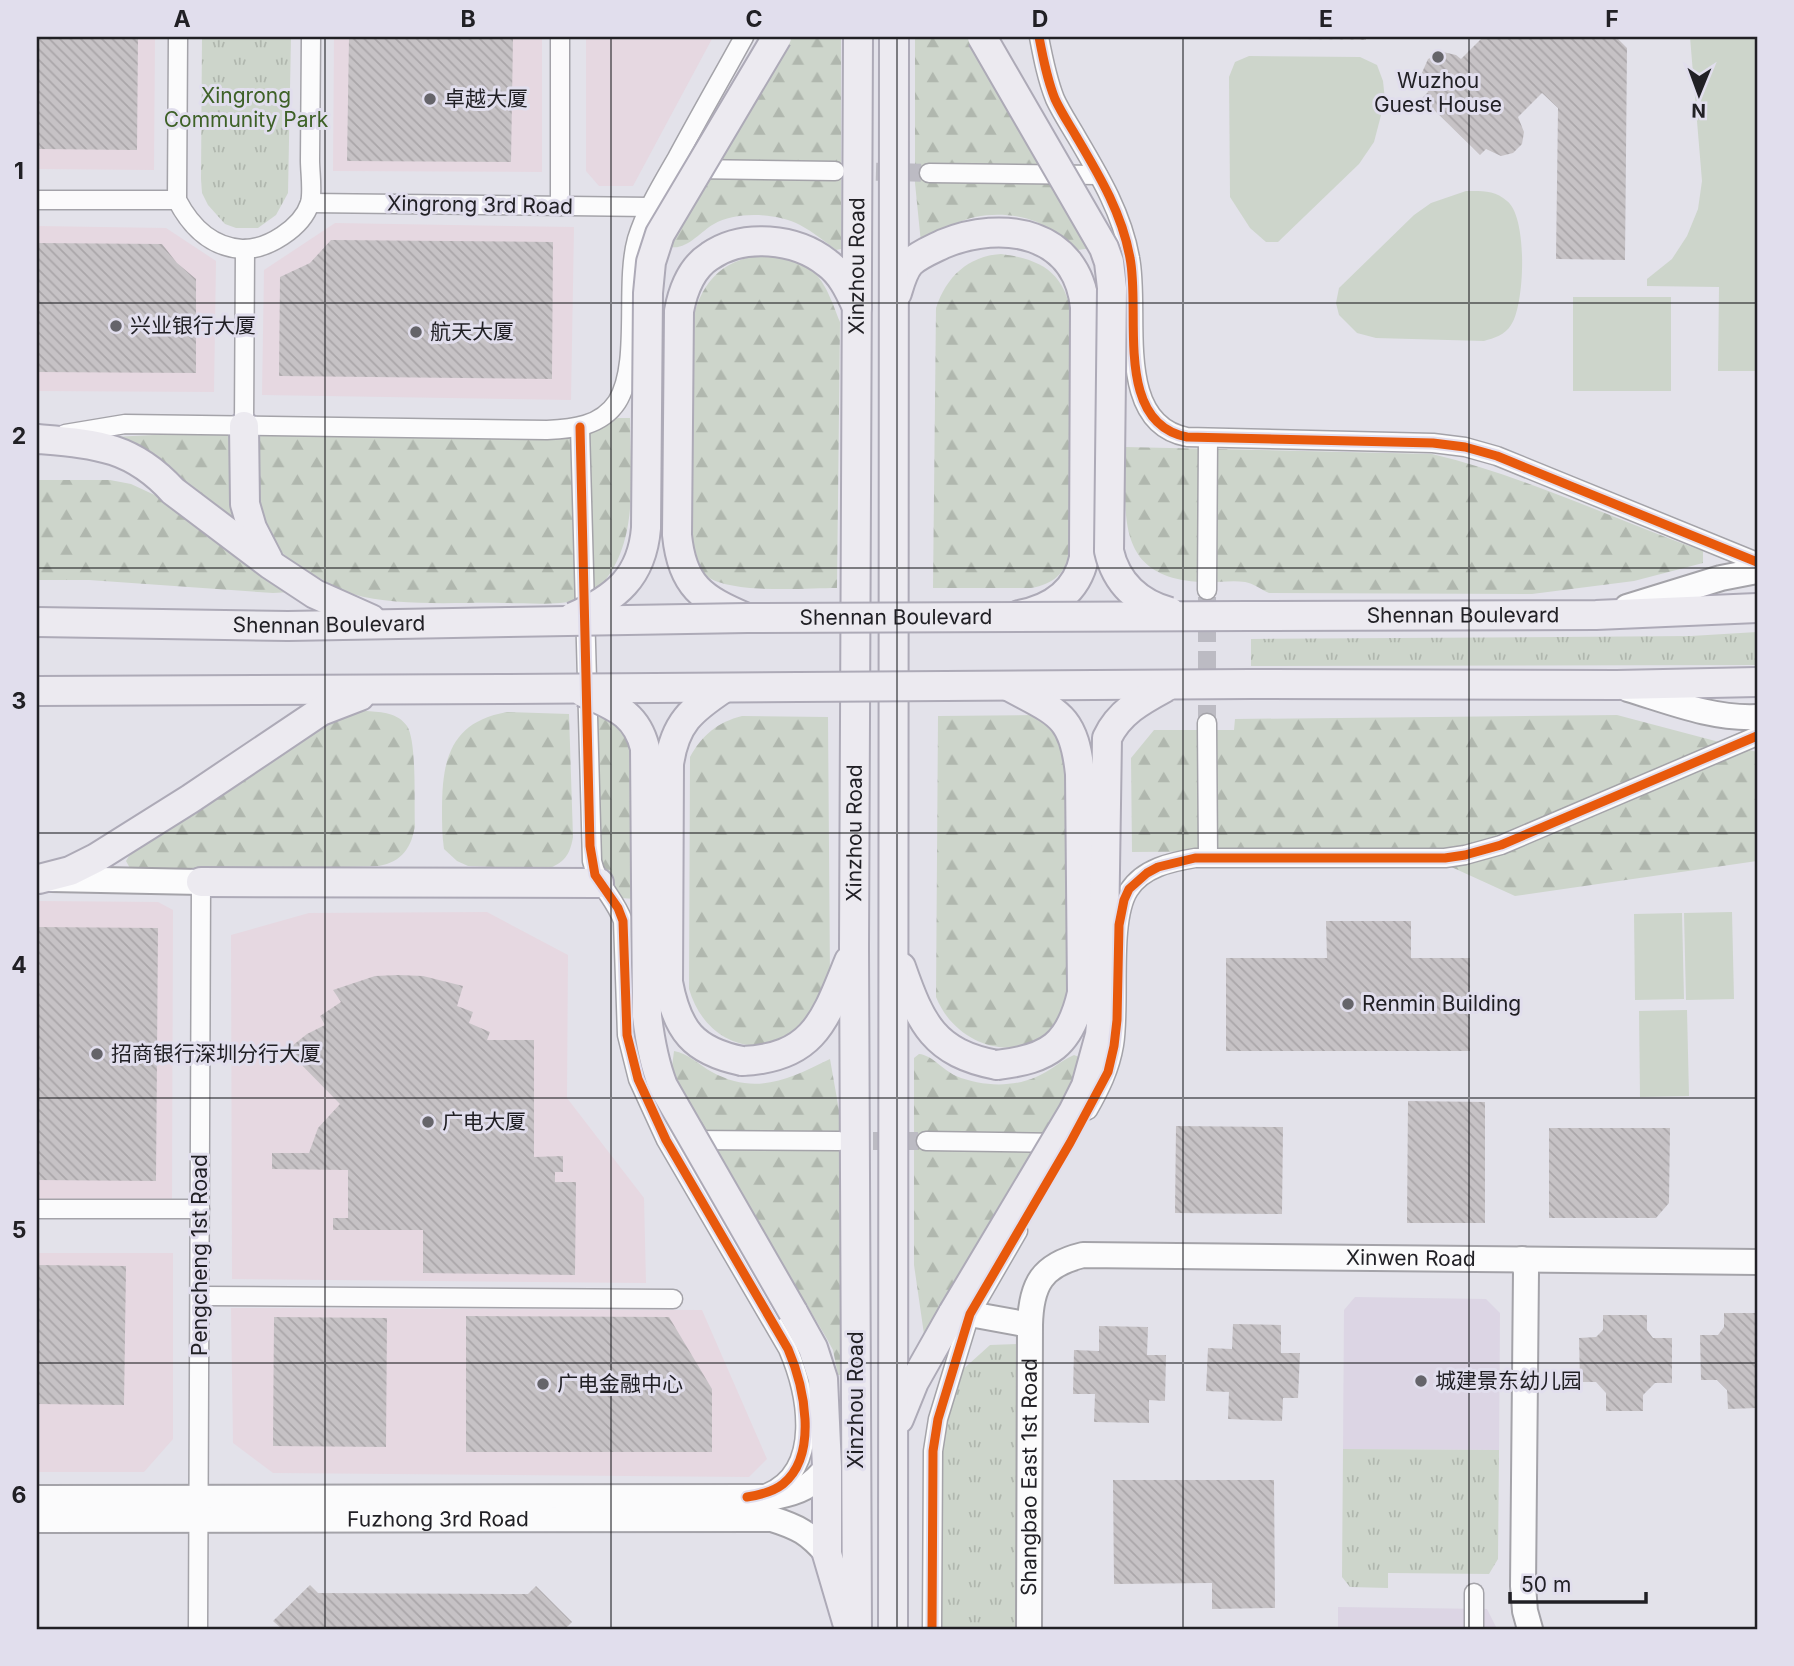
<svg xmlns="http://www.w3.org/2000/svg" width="1794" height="1666" viewBox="0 0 1794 1666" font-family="Inter,'Noto Sans SC',sans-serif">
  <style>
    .commercial { fill: #e6d8e1 }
    .education { fill: #dcd5e4 }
    .grass { fill: url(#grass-tufts) }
    .forest { fill: url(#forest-firs) }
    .garden { fill: #cdd5cb }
    .building { fill: url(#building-back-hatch) }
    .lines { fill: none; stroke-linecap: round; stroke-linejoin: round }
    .street-tunnel { stroke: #bcbbc3; stroke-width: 18; stroke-dasharray: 18 9; stroke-linecap: butt }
    .street-casing { stroke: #a4a3a9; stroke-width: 21 }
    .secondary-casing { stroke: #a4a3a9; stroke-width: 28 }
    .primary-casing { stroke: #adaab7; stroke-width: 32 }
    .street { stroke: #fbfbfc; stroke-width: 18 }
    .secondary { stroke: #fbfbfc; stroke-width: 24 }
    .primary { stroke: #eceaf0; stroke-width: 28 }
    .primary-bridge-casing { stroke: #adaab7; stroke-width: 32; stroke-linecap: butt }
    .primary-bridge { stroke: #eceaf0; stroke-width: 28 }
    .cycleway-casing { stroke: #e1deed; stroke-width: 13 }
    .cycleway { stroke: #e8590c; stroke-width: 9 }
    .grid { fill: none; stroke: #212025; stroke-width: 2; stroke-opacity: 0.55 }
    .poi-dot { fill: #65646a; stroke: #e1deed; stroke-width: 2.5 }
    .labels { text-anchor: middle; stroke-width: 6; stroke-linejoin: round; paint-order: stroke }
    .poi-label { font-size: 21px; fill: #212025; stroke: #e1deed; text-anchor: start }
    .park-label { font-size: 21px; fill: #3e6127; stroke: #e1deed }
    .street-label { font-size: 21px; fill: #212025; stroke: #e1deed }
    .neatline { fill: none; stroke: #212025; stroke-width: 2.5 }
    .grid-label { font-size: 23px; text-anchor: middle; font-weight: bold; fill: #212025 }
  </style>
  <defs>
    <pattern id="grass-tufts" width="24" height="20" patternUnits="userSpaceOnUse" patternTransform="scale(1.75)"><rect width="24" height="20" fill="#cdd5cb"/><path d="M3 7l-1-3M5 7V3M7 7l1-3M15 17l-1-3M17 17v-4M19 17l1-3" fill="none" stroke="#b0b7ae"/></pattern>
    <pattern id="forest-firs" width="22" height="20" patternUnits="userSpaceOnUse" patternTransform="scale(1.75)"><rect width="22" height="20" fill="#cdd5cb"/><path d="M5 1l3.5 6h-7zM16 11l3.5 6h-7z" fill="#b0b7ae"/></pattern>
    <pattern id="building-back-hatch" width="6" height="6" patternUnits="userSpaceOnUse" patternTransform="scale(1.75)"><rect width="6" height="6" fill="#c6c2c5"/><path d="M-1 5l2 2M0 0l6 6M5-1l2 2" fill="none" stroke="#aaa6a9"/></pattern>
  </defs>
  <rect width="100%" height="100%" fill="#e3e2ea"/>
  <g class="commercial">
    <polygon points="37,37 155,37 154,170 37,169"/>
    <polygon points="334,37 542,37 542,172 333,171"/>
    <polygon points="586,37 713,37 633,186 599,186 586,171"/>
    <polygon points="335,223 574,227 571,400 262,395 264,270"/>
    <polygon points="37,226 166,228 216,261 214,392 37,391"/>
    <polygon points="37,901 158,902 173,910 172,1201 37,1201"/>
    <polygon points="487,912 568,955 567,1098 644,1198 646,1283 232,1279 231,935 309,913"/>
    <polygon points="37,1253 173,1253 173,1439 144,1472 37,1472"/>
    <polygon points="231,1308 702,1310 767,1459 749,1477 273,1473 233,1443"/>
  </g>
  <g class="education">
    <polygon points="1355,1297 1486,1299 1500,1313 1499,1450 1343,1449 1344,1310"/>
    <polygon points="1338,1607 1487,1609 1497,1629 1338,1629"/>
  </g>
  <g class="grass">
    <polygon points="202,37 291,37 288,193 276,215 258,228 236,228 225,224 208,205 202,193 201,179"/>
    <polygon points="1757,632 1757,665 1251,666 1251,639 1691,636"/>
    <polygon points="1017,1344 1016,1629 939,1629 940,1450 945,1417 960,1372 990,1345"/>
    <polygon points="1343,1449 1499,1450 1498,1559 1489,1574 1388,1573 1388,1588 1350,1587 1342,1577"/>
  </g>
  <g class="forest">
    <path d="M782,37H841V249L836,250C824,241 813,232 800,225C777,213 736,211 714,224C701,231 687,250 671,247L669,243Z"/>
    <path d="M915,37H971L1091,248L1078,250C1063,242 1052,229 1037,222C1012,212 979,212 955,224C943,231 934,239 921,243L915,183Z"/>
    <path d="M765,254C815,260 823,276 840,322L837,588C805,588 726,595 704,574C696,567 692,556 689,545L691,328C699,284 719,260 765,254Z"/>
    <path d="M1001,254C1047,260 1066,276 1073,322L1072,553C1063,574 1054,584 1031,588H933L936,308C946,277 968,256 1001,254Z"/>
    <path d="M611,418H630C630,472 640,539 603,583C598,589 584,598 576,600C559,606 521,603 502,603C458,602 395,607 353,594C332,587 287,561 273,544C255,523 256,461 255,435L556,434Z"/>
    <polygon points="153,435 234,435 248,531 112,437"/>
    <path d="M1125,447L1432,454C1525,476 1613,519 1703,551V563L1634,581L1532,594L1269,593C1262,590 1253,583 1245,582C1231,580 1216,583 1202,582C1113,578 1126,514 1125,447Z"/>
    <polygon points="37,480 110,480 131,484 159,497 291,592 273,593 89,580 37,580"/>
    <path d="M367,711C382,712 398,713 407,726C417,741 414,805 415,825C412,847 402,862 379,866L150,873L131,870L126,861L133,849L294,742L348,712Z"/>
    <path d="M507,712L569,714L573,837C570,855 564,863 547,869L468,866L457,861L444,849C442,836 442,823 442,810C442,760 450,722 507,712Z"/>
    <path d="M1034,715L1045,719L1067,742L1074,977C1071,988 1070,1003 1064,1013C1032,1069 958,1052 936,997L938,716Z"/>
    <polygon points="1617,715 1757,752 1757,861 1515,896 1414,850 1132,852 1131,758 1154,730 1234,730 1235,719"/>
    <path d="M742,716L828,717L830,979L812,1024C799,1030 782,1043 767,1045C728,1050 699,1024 689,989L690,757C702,735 718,722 742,716Z"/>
    <path d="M596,717C618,717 626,733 632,752L635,899L621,898L600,875Z"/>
    <path d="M674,1051C688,1053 699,1065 712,1072C756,1096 789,1079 830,1059L840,1116L844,1375H838L833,1350L827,1339L676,1083L672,1067Z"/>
    <path d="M919,1054C932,1055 943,1070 956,1076C981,1086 1011,1088 1036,1077C1049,1072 1060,1061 1074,1055L1079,1057L1081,1065L1072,1086L924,1334L914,1265V1058Z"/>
  </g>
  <g class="garden">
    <polygon points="1690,37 1757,37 1757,371 1718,371 1719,287 1647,286 1647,279 1672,259 1687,236 1698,209 1702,181"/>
    <polygon points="1249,56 1360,57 1377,65 1383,81 1385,100 1374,142 1359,164 1278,242 1266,242 1250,228 1230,197 1229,77 1235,62"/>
    <path d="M1466,191C1482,191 1495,190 1507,201C1528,217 1525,305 1511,325C1505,335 1494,338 1484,341L1376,338L1357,333L1339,315L1336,303L1339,288L1414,215L1431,203Z"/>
    <rect x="1573" y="297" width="98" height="94"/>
    <polygon points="1732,912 1734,999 1686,1000 1684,913"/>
    <polygon points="1682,913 1684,999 1635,1000 1634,914"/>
    <polygon points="1687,1010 1689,1096 1640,1097 1639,1011"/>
  </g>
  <g class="building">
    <polygon points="37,37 138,37 137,150 37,149"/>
    <polygon points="349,37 513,37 511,162 347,161"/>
    <polygon points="1286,37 1366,37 1366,40 1286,39"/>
    <polygon points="1483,37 1616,37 1627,48 1625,260 1556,259 1558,108 1542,93 1518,117 1524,132 1522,144 1513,153 1501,156 1486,149 1480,155 1422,98 1428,92 1421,75 1428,59 1443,52 1456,55 1461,59"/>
    <polygon points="331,240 553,242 552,379 279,376 280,277 310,263"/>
    <polygon points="37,243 162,244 177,263 196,279 196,373 37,372"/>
    <polygon points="1326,921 1411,921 1411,958 1470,958 1470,1051 1226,1051 1226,958 1327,958"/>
    <polygon points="37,927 158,928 156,1181 37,1180"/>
    <polygon points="398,975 423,976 463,986 457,1006 473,1012 469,1023 490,1032 487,1040 534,1040 534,1157 563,1156 563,1172 555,1172 555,1182 576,1182 575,1275 423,1273 423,1230 333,1230 333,1218 348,1218 348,1170 272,1169 272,1153 309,1153 318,1128 340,1104 287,1050 307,1034 325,1025 320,1016 341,1002 333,990 375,976"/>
    <polygon points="1408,1101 1485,1102 1485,1223 1407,1223"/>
    <polygon points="1176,1126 1283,1127 1282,1214 1175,1213"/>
    <polygon points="1549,1128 1670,1128 1669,1203 1656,1218 1549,1218"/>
    <polygon points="37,1265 126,1266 124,1405 37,1404"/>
    <polygon points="1724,1313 1757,1313 1757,1408 1728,1409 1727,1390 1717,1380 1701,1380 1700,1335 1718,1335 1724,1327"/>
    <polygon points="1603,1315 1647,1315 1647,1330 1653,1338 1672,1338 1672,1383 1655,1383 1643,1395 1643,1411 1606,1411 1606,1393 1596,1382 1580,1382 1579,1338 1596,1337 1603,1330"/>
    <polygon points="466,1316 669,1317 712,1389 712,1452 466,1452"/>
    <polygon points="274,1317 387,1318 386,1447 273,1446"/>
    <polygon points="1233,1324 1281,1325 1281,1353 1300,1353 1298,1398 1283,1398 1282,1421 1228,1419 1229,1392 1206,1391 1208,1348 1232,1349"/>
    <polygon points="1099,1326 1148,1327 1147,1355 1166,1355 1165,1401 1149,1400 1149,1423 1094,1422 1095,1394 1073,1394 1074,1350 1099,1351"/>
    <polygon points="1113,1480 1274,1480 1275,1608 1212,1609 1212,1583 1114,1584"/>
    <polygon points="310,1585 318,1593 528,1594 536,1586 572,1622 565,1629 282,1629 273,1621"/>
  </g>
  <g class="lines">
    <g class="street-tunnel">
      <polyline points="849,171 929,173"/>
      <polyline points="1207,723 1207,590"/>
      <polyline points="846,1141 926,1141"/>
    </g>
    <defs>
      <g id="street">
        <path d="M178,37L177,200C191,227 211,247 242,249C267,250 302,228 310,203C313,191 310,173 310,160C310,119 311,78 311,37"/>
        <polyline points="560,37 560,206"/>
        <path d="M1039,37C1043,58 1047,79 1055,99C1061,112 1069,124 1076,136C1099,175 1122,213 1130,258C1141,312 1113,423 1187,437L1433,443L1465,447L1497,456L1757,562"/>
        <polyline points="692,169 835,171"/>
        <polyline points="929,173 1098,175"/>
        <polyline points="37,200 177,200"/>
        <polyline points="310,203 650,207"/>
        <polyline points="244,426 245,249"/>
        <path d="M580,427L592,861C597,885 615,898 623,921L627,1035L638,1079L666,1140L788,1349C807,1393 822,1470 767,1493"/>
        <path d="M65,434L125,424L547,430C573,429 601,426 617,402C641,364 624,285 637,239C646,210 662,184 677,158C699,117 722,77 744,37"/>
        <polyline points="1207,590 1208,438"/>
        <polyline points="1207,723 1208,857"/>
        <path d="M1088,1110C1100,1089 1110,1069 1114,1045C1121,1005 1109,921 1129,890C1143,868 1171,862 1195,858H1445L1465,855L1501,845L1757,736"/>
        <polyline points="687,1140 839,1141"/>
        <polyline points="926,1141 1062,1143"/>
        <polyline points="37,1209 200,1209"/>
        <polyline points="200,1296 673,1299"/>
        <polyline points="198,1629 201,882"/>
        <polyline points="932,1629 933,1451 938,1419 970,1314 1018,1231"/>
        <polyline points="1474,1629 1474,1593"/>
      </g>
      <g id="secondary">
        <polyline points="1627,607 1721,578 1757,571"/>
        <path d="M1628,689C1671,702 1712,719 1757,717"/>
        <polyline points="51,879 201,882"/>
        <polyline points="1522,1259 1526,1271 1523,1586 1525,1611 1530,1629"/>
        <path id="s1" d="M970,1314L1030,1325C1031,1284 1042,1265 1083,1255L1757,1262"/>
        <path d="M37,1498L775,1497C800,1492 811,1487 827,1467"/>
        <path id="s2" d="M37,1520L772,1519C798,1527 809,1533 827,1554"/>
        <path id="s3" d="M1029,1629L1030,1325"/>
      </g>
      <g id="primary">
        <path d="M897,293C900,283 903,271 910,263C918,255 933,249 943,244C1003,219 1077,232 1085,307L1084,558C1077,592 1051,609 1019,615"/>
        <polyline points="244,426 245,504 252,528 268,559"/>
        <path d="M38,439C96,444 132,446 173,491L271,565L315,594L371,619"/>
        <path id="s4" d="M1248,616L1596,615L1757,608"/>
        <path d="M747,618C702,599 682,586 677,535L679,311C683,290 691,268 710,256C743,233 796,238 827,263C842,274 849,290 857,307"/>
        <path id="s5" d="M37,622L288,626L508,622"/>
        <polyline points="1251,684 1617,685 1757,682"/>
        <polyline points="37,691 503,689"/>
        <polyline points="39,879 70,871 96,858 190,799 321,711 360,696"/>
        <polyline points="201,882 599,883"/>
        <path d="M901,967C921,1024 934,1053 997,1065"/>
        <path d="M742,1061C814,1058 825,1020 849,961"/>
        <polyline points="793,1312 813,1348 823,1379 827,1467 827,1554 847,1622"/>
        <polyline points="899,1419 914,1382 953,1313"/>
        <path id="s6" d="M857,1629L854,948L858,37"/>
        <polyline points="893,1629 894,37"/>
      </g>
    </defs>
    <use href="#street" class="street-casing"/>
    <use href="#secondary" class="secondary-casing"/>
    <use href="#primary" class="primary-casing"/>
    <use href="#street" class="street"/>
    <use href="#secondary" class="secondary"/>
    <use href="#primary" class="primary"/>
    <defs>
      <g id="primary-bridge">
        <path d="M982,37L1104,248L1109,262L1112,288L1109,551C1116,583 1139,604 1170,612"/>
        <path d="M573,617C616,598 642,577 646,528L648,293L651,262L660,234L777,37"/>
        <path id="s7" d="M508,622L747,618L1248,616"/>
        <path d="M724,688C691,710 675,723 669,764L668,982C677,1030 693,1051 742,1061"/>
        <polyline points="503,689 1251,684"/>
        <path d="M583,692C613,706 636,712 645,748L647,1016C650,1041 654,1063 663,1086L793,1312"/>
        <path d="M997,1065C1049,1059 1070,1045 1082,993L1080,774C1074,715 1058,713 1010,687"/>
        <path d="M953,1313L1073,1112L1086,1086L1100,1035L1103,1002L1107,738C1119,712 1142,700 1166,687"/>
      </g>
    </defs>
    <use href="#primary-bridge" class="primary-bridge-casing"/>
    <use href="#primary-bridge" class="primary-bridge"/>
    <defs>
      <g id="cycleway">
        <path d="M1039,37C1043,58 1047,79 1055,99C1061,112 1069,124 1076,136C1099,175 1122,213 1130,258C1141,312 1113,423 1187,437L1433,443L1465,447L1497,456L1757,562"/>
        <path d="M580,427L590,846L595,875L618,908L623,921L627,1035L638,1079L666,1140L788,1349C804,1386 819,1454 783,1484C773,1492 760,1495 747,1497"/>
        <polyline points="932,1629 933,1451 938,1419 970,1314 1070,1143 1108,1072 1114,1046 1117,1020 1119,925 1124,900 1129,889 1147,873 1158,867 1195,858 1445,858 1465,855 1501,845 1757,736"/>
      </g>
    </defs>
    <use href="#cycleway" class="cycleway-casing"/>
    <use href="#cycleway" class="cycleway"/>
  </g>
  <path class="grid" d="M325,37V1629M611,37V1629M897,37V1629M1183,37V1629M1469,37V1629M37,303H1757M37,568H1757M37,833H1757M37,1098H1757M37,1363H1757"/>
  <g class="poi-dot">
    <circle cx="1438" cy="57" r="7"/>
    <circle cx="430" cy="99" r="7"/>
    <circle cx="116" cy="326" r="7"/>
    <circle cx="416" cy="332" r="7"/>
    <circle cx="1348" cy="1004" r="7"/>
    <circle cx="97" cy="1054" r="7"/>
    <circle cx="428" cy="1122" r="7"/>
    <circle cx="1421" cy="1381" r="7"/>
    <circle cx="543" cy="1384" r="7"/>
  </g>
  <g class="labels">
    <g class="poi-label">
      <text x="1438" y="88" text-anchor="middle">Wuzhou<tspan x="1438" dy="24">Guest House</tspan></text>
      <text x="444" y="106">卓越大厦</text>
      <text x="130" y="333">兴业银行大厦</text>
      <text x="430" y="339">航天大厦</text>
      <text x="1362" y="1011">Renmin Building</text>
      <text x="111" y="1061">招商银行深圳分行大厦</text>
      <text x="442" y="1129">广电大厦</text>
      <text x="1435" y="1388">城建景东幼儿园</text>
      <text x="557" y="1391">广电金融中心</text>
    </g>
    <g class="park-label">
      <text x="246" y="103">Xingrong<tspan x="246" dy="24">Community Park</tspan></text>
    </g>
    <g class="street-label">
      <text transform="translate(480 205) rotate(1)" y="7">Xingrong 3rd Road</text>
      <text dy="7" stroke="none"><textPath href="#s6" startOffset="1363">Xinzhou Road</textPath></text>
      <text dy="7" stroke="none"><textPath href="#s4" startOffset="215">Shennan Boulevard</textPath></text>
      <text dy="7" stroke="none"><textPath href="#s7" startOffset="388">Shennan Boulevard</textPath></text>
      <text dy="7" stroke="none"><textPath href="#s5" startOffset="292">Shennan Boulevard</textPath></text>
      <text dy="7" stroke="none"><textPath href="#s6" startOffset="796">Xinzhou Road</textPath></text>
      <text transform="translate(200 1255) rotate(-90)" y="7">Pengcheng 1st Road</text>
      <text dy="7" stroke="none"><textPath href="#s1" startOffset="486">Xinwen Road</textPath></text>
      <text transform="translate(856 1400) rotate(-90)" y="7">Xinzhou Road</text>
      <text dy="7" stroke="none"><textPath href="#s3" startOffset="152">Shangbao East 1st Road</textPath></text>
      <text dy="7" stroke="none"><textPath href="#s2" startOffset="401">Fuzhong 3rd Road</textPath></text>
    </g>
  </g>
  <rect width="1794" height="1666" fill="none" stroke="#e1deed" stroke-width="77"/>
  <g transform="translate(1699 94) rotate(181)" stroke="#e1deed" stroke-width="5" paint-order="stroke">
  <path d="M0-5L12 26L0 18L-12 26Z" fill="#212025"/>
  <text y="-10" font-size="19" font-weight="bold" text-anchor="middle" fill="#212025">N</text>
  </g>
  <path d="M1510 1592v10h136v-10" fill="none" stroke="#212025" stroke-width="3.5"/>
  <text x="1521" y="1592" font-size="21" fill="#212025" stroke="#e1deed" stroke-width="5" paint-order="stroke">50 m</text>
  <rect x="38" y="38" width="1718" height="1590" class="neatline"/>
  <g class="grid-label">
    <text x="182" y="27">A</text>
    <text x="468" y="27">B</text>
    <text x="754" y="27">C</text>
    <text x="1040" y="27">D</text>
    <text x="1326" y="27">E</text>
    <text x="1612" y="27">F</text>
    <text x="19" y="179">1</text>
    <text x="19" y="444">2</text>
    <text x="19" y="709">3</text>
    <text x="19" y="973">4</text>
    <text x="19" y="1238">5</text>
    <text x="19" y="1503">6</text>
  </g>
</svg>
